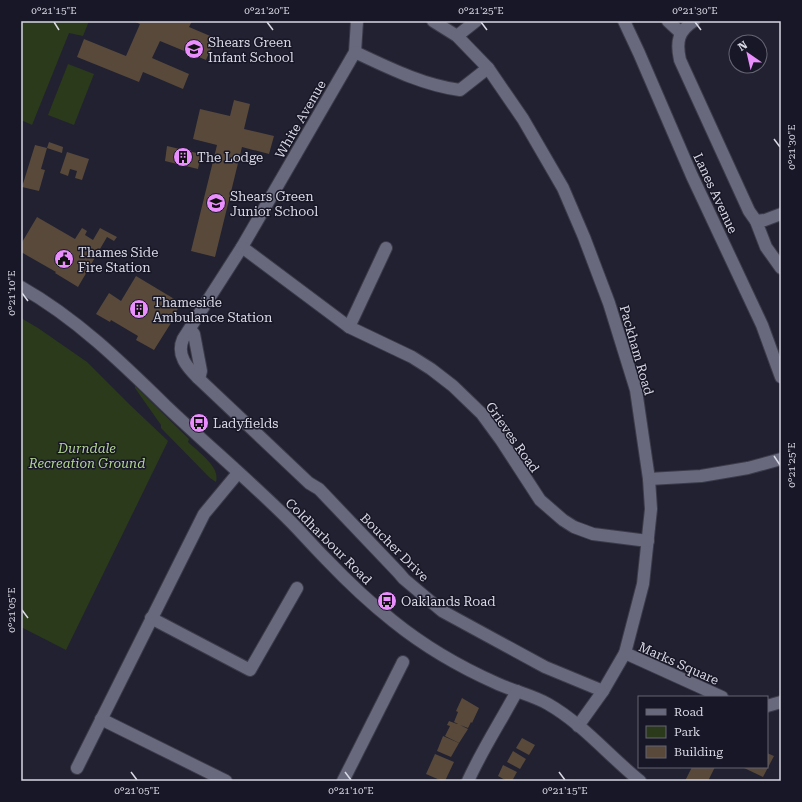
<svg xmlns="http://www.w3.org/2000/svg" width="802" height="802" viewBox="0 0 802 802" font-family="'Roboto Serif',serif">
  <style>
    .green { fill: #2b3a1a }
    .building { fill: #58493a }
    .lines { fill: none; stroke-linecap: round; stroke-linejoin: round }
    .minor-casing { stroke: #3c3b4a; stroke-width: 14 }
    .minor { stroke: #68697d; stroke-width: 12 }
    .ticks { fill: none; stroke: #d8d8e4; stroke-width: 1.5 }
    .labels { text-anchor: middle; stroke-width: 3; stroke-linejoin: round; paint-order: stroke }
    .poi-label { font-size: 13px; fill: #d8d8e4; stroke: #181727; text-anchor: start }
    .street-label { font-size: 13px; fill: #d8d8e4; stroke: #181727 }
    .park-label { font-size: 13px; font-style: italic; fill: #b4d691; stroke: #181727 }
    .neatline { fill: none; stroke: #d8d8e4; stroke-width: 1.5 }
    .ticks-label { font-size: 10px; text-anchor: middle; fill: #d8d8e4 }
  </style>
  <rect width="100%" height="100%" fill="#212131"/>
  <g class="green">
    <polygon points="21,21 89,21 83,36 69,33 32,125 21,120"/>
    <polygon points="68,64 94,74 74,125 48,115"/>
    <polygon points="21,318 38,328 87,362 129,404 168,441 66,650 21,627"/>
    <path d="M135,386L189,439L188,442C198,452 221,467 216,482L210,478L161,428V425L135,388Z"/>
  </g>
  <g class="building">
    <polygon points="133,21 192,21 189,27 215,38 206,60 160,41 152,58 189,74 183,89 143,72 139,82 77,57 84,39 126,56 140,24"/>
    <polygon points="234,100 250,104 244,129 274,136 269,154 242,147 215,257 191,251 217,145 193,139 200,109 230,116"/>
    <polygon points="49,142 63,147 62,153 47,148"/>
    <polygon points="35,145 47,148 41,169 45,170 39,191 22,187"/>
    <polygon points="167,146 201,154 198,169 165,161"/>
    <polygon points="67,152 89,159 82,180 75,178 77,171 70,169 68,176 60,173"/>
    <polygon points="37,217 75,239 82,228 87,231 85,235 93,240 100,228 117,237 114,241 107,237 90,266 92,267 89,271 88,270 78,287 55,273 56,272 21,252 21,244"/>
    <polygon points="136,276 181,303 175,314 176,315 154,350 136,340 138,336 111,320 110,322 96,314 109,293 121,301"/>
    <polygon points="462,698 479,708 472,723 471,722 468,728 460,725 468,729 459,743 445,736 450,726 447,725 449,721 457,724 458,724 454,722 458,712 456,711"/>
    <polygon points="443,736 459,743 451,757 437,751"/>
    <polygon points="522,738 535,745 529,755 516,748"/>
    <polygon points="513,751 526,759 520,769 507,762"/>
    <polygon points="767,753 774,756 763,777 742,767 767,767"/>
    <polygon points="435,754 454,762 445,781 442,781 426,774"/>
    <polygon points="503,765 517,772 512,781 507,781 498,776"/>
    <polygon points="692,767 715,767 708,781 685,781"/>
  </g>
  <g class="lines">
    <defs>
      <g id="minor">
        <path d="M357,21L355,52L242,247L183,339C176,355 187,367 198,378L309,483L319,489L398,572L404,579L442,611L545,667L603,691"/>
        <polyline points="433,21 457,36 488,68 523,119 563,188 584,237 609,303 636,390 649,479 651,509 643,584 625,653 603,691 578,726"/>
        <polyline points="624,21 639,53 692,176 762,325 781,377"/>
        <polyline points="668,21 681,33"/>
        <path d="M694,21C678,31 676,42 680,60L749,211L756,221L766,247L781,268"/>
        <polyline points="457,36 476,21"/>
        <path d="M355,52C389,68 423,85 460,90L488,68"/>
        <polyline points="756,221 765,220 781,214"/>
        <polyline points="242,247 349,327 412,357 431,369 453,386 482,414 501,440 540,500 563,520 574,527 593,534 648,541"/>
        <path d="M21,287C76,318 121,362 166,406C207,445 250,481 290,521C302,533 313,546 326,559C347,581 369,602 393,621C424,646 460,667 496,683C513,691 532,695 548,704C583,724 609,756 640,781"/>
        <polyline points="349,327 386,248"/>
        <polyline points="190,329 194,334 201,371 200,375 198,378"/>
        <polyline points="649,479 701,476 748,468 781,459"/>
        <polyline points="151,618 250,670 297,588"/>
        <polyline points="625,653 722,697"/>
        <polyline points="767,706 781,702"/>
        <polyline points="101,719 226,781"/>
        <polyline points="77,768 204,514 238,473"/>
        <polyline points="343,781 403,662"/>
        <path d="M468,781C482,750 501,721 517,691"/>
      </g>
    </defs>
    <use href="#minor" class="minor-casing"/>
    <use href="#minor" class="minor"/>
  </g>
  <path class="ticks" d="M54,22L59,30M267,22L273,30M481,22L487,30M695,22L701,30M774,139L780,147M22,293L28,301M774,456L780,465M22,610L28,618M131,772L137,780M345,772L351,780M559,772L565,780"/>
  <defs>
    <symbol id="school-disc" viewBox="-11 -11 22 22"><circle r="9.5" fill="#ea8dfd" stroke="#181727"/><path d="M0-5L7-2L0 1L-7-2ZM-4 1L0 2.5L4 1V4Q0 6-4 4Z" fill="#111"/></symbol>
    <symbol id="building-disc" viewBox="-11 -11 22 22"><circle r="9.5" fill="#ea8dfd" stroke="#181727"/><path d="M-4-6H4V6H1V3H-1V6H-4ZM-2.5-4.3h1.7v1.8h-1.7ZM.8-4.3h1.7v1.8H.8ZM-2.5-1h1.7V.8h-1.7ZM.8-1h1.7V.8H.8Z" fill="#111"/></symbol>
    <symbol id="civic-disc" viewBox="-11 -11 22 22"><circle r="9.5" fill="#ea8dfd" stroke="#181727"/><path d="M-.6-6.5H3V-4.5H.6V-3L4-1V1h2V6H-6V1h2V-1L-.6-3ZM-1.2 2.5V6h2.4V2.5Z" fill="#111"/></symbol>
    <symbol id="bus-disc" viewBox="-11 -11 22 22"><circle r="9.5" fill="#ea8dfd" stroke="#181727"/><path d="M-5-6H5V4H4V6H2V4H-2V6H-4V4H-5ZM-3.5-4V0h7V-4ZM-3.5 1.2v1.5H-2V1.2ZM2 1.2v1.5H3.5V1.2Z" fill="#111"/></symbol>
  </defs>
  <g fill-rule="evenodd">
    <use href="#school-disc" x="183" y="38" width="22" height="22"/>
    <use href="#building-disc" x="172" y="146" width="22" height="22"/>
    <use href="#school-disc" x="205" y="192" width="22" height="22"/>
    <use href="#civic-disc" x="53" y="248" width="22" height="22"/>
    <use href="#building-disc" x="128" y="298" width="22" height="22"/>
    <use href="#bus-disc" x="188" y="412" width="22" height="22"/>
    <use href="#bus-disc" x="376" y="590" width="22" height="22"/>
  </g>
  <g class="labels">
    <g class="poi-label">
      <text x="208" y="47">Shears Green<tspan x="208" dy="15">Infant School</tspan></text>
      <text x="197" y="162">The Lodge</text>
      <text x="230" y="201">Shears Green<tspan x="230" dy="15">Junior School</tspan></text>
      <text x="78" y="257">Thames Side<tspan x="78" dy="15">Fire Station</tspan></text>
      <text x="153" y="307">Thameside<tspan x="153" dy="15">Ambulance Station</tspan></text>
      <text x="213" y="428">Ladyfields</text>
      <text x="401" y="606">Oaklands Road</text>
    </g>
    <g class="street-label">
      <text transform="translate(300 119) rotate(-60)" y="5">White Avenue</text>
      <text transform="translate(716 193) rotate(65)" y="5">Lanes Avenue</text>
      <text transform="translate(637 350) rotate(74)" y="5">Packham Road</text>
      <text transform="translate(513 437) rotate(55)" y="5">Grieves Road</text>
      <text transform="translate(329 541) rotate(45)" y="5">Coldharbour Road</text>
      <text transform="translate(395 547) rotate(45)" y="5">Boucher Drive</text>
      <text transform="translate(679 663) rotate(24)" y="5">Marks Square</text>
    </g>
    <g class="park-label">
      <text x="87" y="453">Durndale<tspan x="87" dy="15">Recreation Ground</tspan></text>
    </g>
  </g>
  <rect width="802" height="802" fill="none" stroke="#181727" stroke-width="44"/>
  <rect x="638" y="696" width="130" height="72" fill="#181727" stroke="#656473"/>
  <rect x="646" y="709" width="20" height="6" fill="#68697d" stroke="#656473"/>
  <text x="674" y="716" font-size="12" fill="#d8d8e4">Road</text>
  <rect x="646" y="726" width="20" height="12" fill="#2b3a1a" stroke="#656473"/>
  <text x="674" y="736" font-size="12" fill="#d8d8e4">Park</text>
  <rect x="646" y="746" width="20" height="12" fill="#58493a" stroke="#656473"/>
  <text x="674" y="756" font-size="12" fill="#d8d8e4">Building</text>
  <g transform="translate(748 54) rotate(326)"><circle r="19" fill="#181727" stroke="#656473"/>
  <path d="M0-3L7 15L0 10L-7 15Z" fill="#ea8dfd"/>
  <text y="-6" font-size="11" font-weight="bold" text-anchor="middle" fill="#d8d8e4">N</text>
  </g>
  <rect x="22" y="22" width="758" height="758" class="neatline"/>
  <g class="ticks-label">
    <text x="54" y="14">0°21'15"E</text>
    <text x="267" y="14">0°21'20"E</text>
    <text x="481" y="14">0°21'25"E</text>
    <text x="695" y="14">0°21'30"E</text>
    <text transform="translate(791 147) rotate(-90)" y="4">0°21'30"E</text>
    <text transform="translate(11 293) rotate(-90)" y="4">0°21'10"E</text>
    <text transform="translate(791 465) rotate(-90)" y="4">0°21'25"E</text>
    <text transform="translate(11 610) rotate(-90)" y="4">0°21'05"E</text>
    <text x="137" y="794">0°21'05"E</text>
    <text x="351" y="794">0°21'10"E</text>
    <text x="565" y="794">0°21'15"E</text>
  </g>
</svg>
